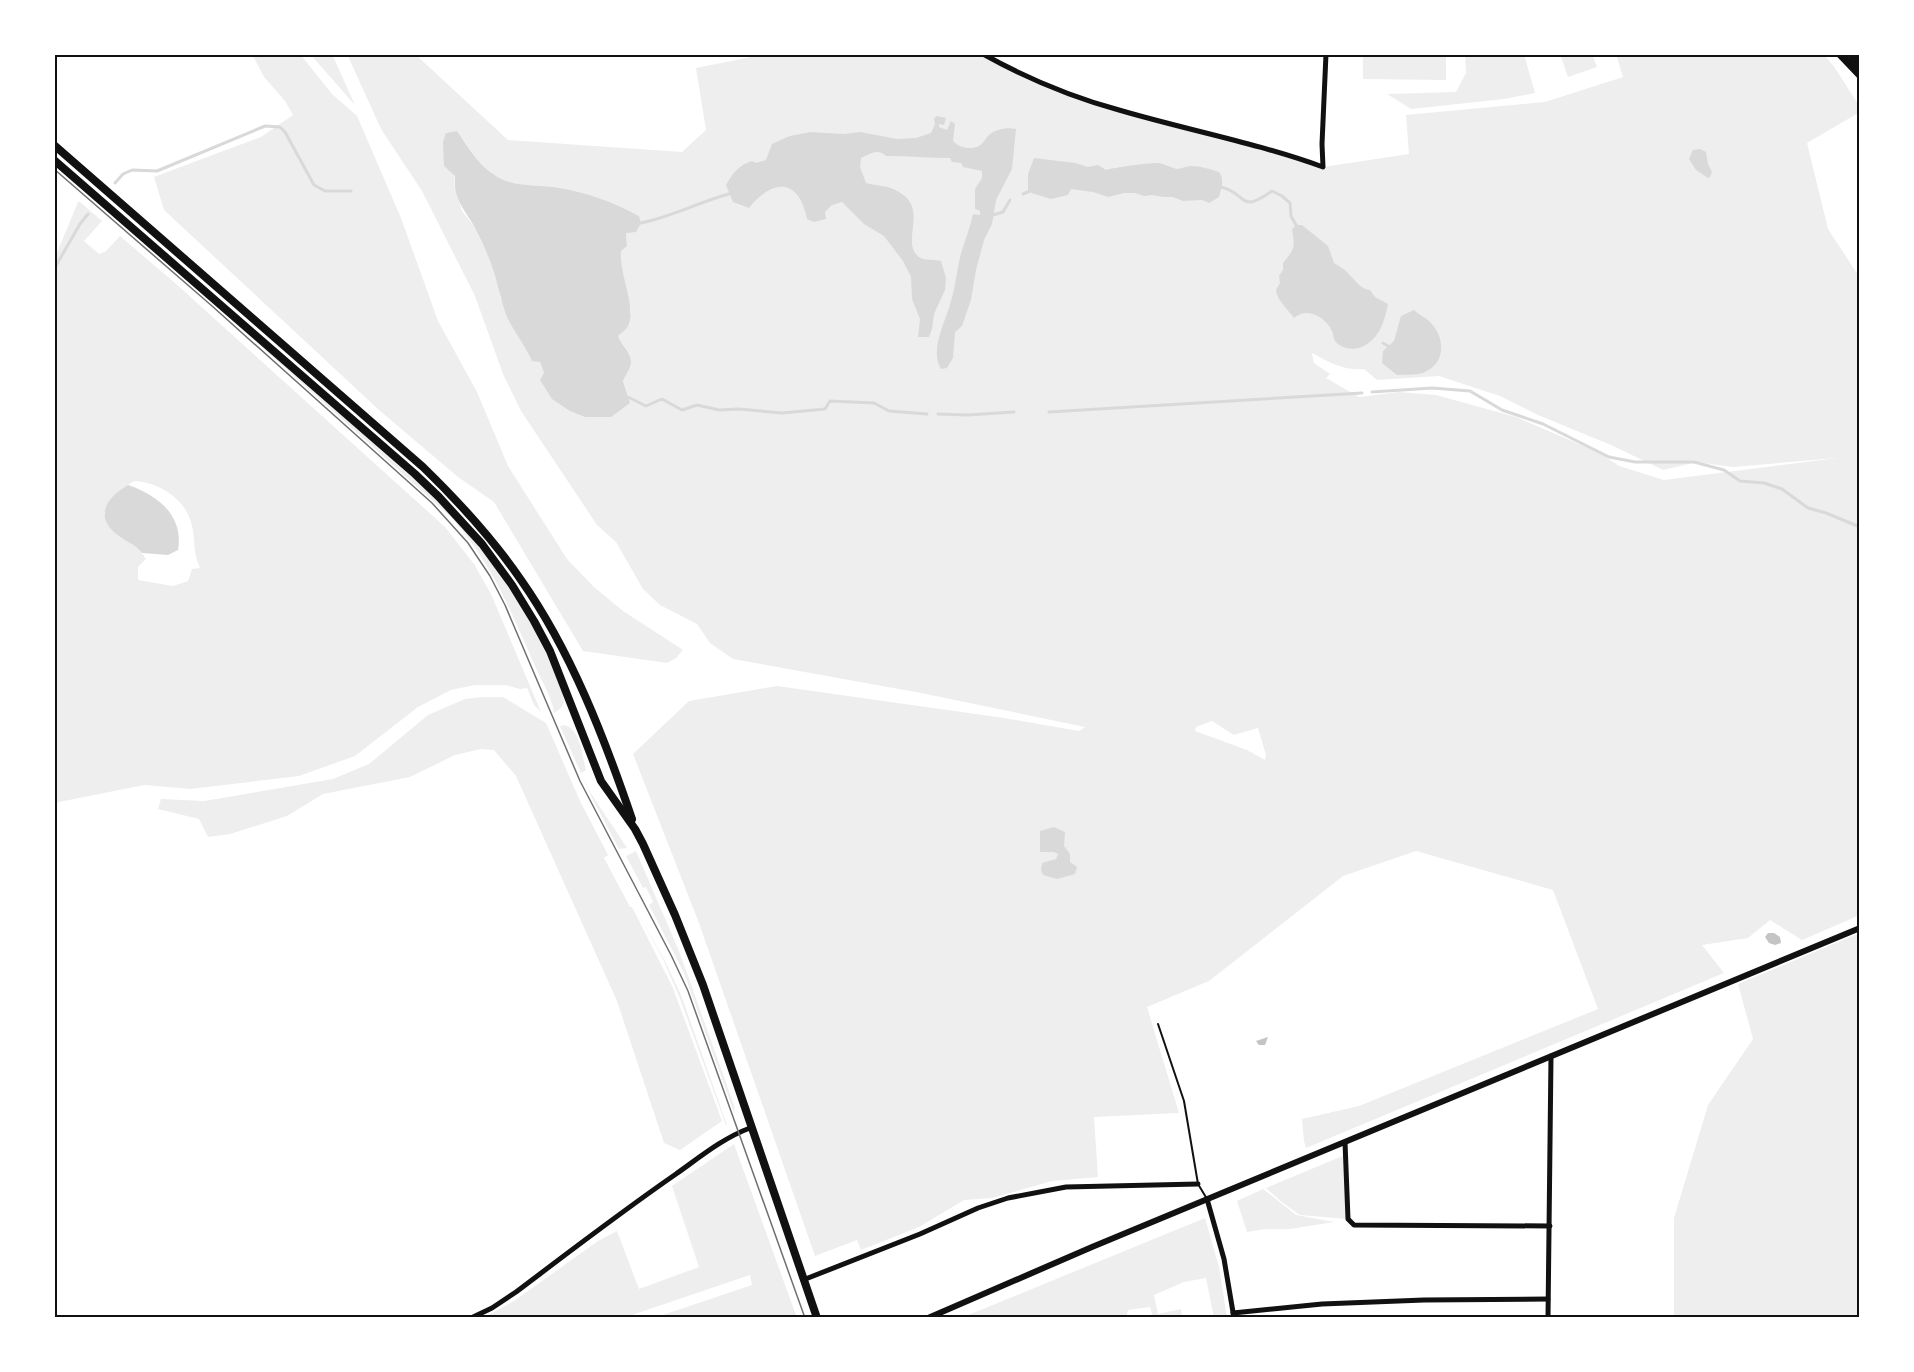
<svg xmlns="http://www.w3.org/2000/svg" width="1914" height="1372" viewBox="0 0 1914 1372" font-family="Roboto,sans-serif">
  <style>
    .green { fill: #eee; fill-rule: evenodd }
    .water { fill: #d9d9d9 }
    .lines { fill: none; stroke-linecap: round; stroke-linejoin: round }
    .stream { stroke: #d9d9d9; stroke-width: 3 }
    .building { fill: #c4c4c4 }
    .service { stroke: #111; stroke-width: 2 }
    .minor { stroke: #111; stroke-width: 5 }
    .tertiary { stroke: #111; stroke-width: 6 }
    .secondary { stroke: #111; stroke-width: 8 }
    .primary { stroke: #111; stroke-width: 8 }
    .tram { stroke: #707070; stroke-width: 1.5 }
    .neatline { fill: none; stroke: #111; stroke-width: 2 }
  </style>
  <rect width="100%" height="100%" fill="#fff"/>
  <g class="green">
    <polygon points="252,54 300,54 332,94 357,116 401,218 438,321 477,392 508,466 567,559 594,587 623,611 683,650 676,658 667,663 583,651 494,502 458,477 379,410 164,210 154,177 261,137 293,115 285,101 264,77"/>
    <polygon points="310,54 332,54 355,105"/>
    <path d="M347,54H415L508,140L682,152L706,130L696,68L766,54H983L1043,84L1118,110L1323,167L1409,154L1406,115L1545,102L1623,77L1616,54H1823L1833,65L1860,107V112L1807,143L1828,229L1860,278V915L1802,940L1770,920L1748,938L1702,945L1724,973L1306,1148L1304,1141L1302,1119L1359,1106L1598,1009L1553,890L1416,851L1343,876L1209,981L1147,1007L1179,1113L1094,1117L1098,1177L1052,1181L992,1198L964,1200L919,1227L861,1250L857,1240L815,1256L699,923L633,754L689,701L777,686L1004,718L1079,731L1085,727L921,693L733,659L710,643L697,624L660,605L643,589L616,542L597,525L521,411L503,374L475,296L422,191L381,129ZM457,131C469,147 478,165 496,176C515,188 539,184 560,188C588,193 614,202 639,216L626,233L627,246L621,251C619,273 629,292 631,313L618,336C621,344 632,353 631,363C631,368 625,376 623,381L629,399L544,373L540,362L532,360L524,343L509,320L500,297L498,279L490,260L474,226L462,211L458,198L454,184ZM1312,353C1328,362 1345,371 1364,369L1377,380L1439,376L1500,396L1538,415L1611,445L1663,470L1697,462L1733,467L1837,458L1664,480L1619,466L1600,453L1516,417L1436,395L1399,392L1359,397L1326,378L1330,374L1314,363ZM1212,721L1234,735L1258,728L1266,755L1265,760L1247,750L1195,731L1196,727Z"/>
    <polygon points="1363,54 1446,54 1446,80 1363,79"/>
    <polygon points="1465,54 1524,54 1535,93 1504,99 1411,109 1387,94 1456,92 1466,73"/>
    <polygon points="1560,54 1592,54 1597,67 1568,77"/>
    <path d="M78,202H80L102,221L84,241L99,254L106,251L120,236L175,283L445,527L474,564L491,594L541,712L534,705L527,688L520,689L505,685H475L451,690L418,707L355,756L299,776L190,789L144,785L54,803V260ZM134,481C158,482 184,498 191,522C196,538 192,551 200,568L192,569L188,581L173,586L138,580V567L146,559C135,539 109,536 104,513L118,492Z"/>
    <path d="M214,304C257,341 299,377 342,414C422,483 501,554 546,651C553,667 563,685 564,703L560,709L554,713C553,699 541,680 535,666C510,609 494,568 453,519Z"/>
    <polygon points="482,697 503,697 546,723 580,801 608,855 604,858 630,907 632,907 673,988 722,1121 680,1150 664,1143 617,1001 516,776 494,750 481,749 455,755 410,777 323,794 287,816 230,834 208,837 199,819 158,809 161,799 204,801 333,779 369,764 428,715 465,699"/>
    <path d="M564,725C581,729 582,756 586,770L581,773L590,792L627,848L619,849L591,796L560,726Z"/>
    <polygon points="636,851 679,951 734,1105 735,1115 684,973 649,905 653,902 646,887 643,888 626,856"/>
    <polygon points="637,911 664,959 681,995 727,1125 726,1125 679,996 663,959"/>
    <polygon points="1860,933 1860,1318 1674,1318 1674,1218 1708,1105 1753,1039 1738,984"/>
    <polygon points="734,1144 797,1318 654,1318 752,1285 750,1275 623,1318 483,1318 514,1301 598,1241 617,1231 639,1289 699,1267 672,1186"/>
    <polygon points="1345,1155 1348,1219 1300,1215 1283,1203 1266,1188"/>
    <polygon points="1263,1189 1296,1215 1334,1222 1290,1229 1265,1229 1247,1232 1237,1201"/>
    <polygon points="1205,1218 1219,1267 1227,1318 1214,1318 1206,1278 1184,1282 1154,1295 1158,1314 1181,1309 1182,1318 1153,1318 1150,1307 1128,1310 1126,1318 961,1318"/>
  </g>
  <g class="water">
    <path d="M937,116L946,118L944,125L939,124V127L947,130L951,121L955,124L953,141C959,148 971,150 979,146C984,143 985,139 989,135C995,129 1008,127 1016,129L1012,169L996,200L992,224L984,240L976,270L971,300L962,326L955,332L953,358L947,368L941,369C929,350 946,321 951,301C956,285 957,267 962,250C966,238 970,227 973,214L980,215V211L975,209V189L982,178V171L963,167L961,163L952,162L950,158C929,158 908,156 886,156C878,148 870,154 861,158L860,167L866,183C877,186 887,185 897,191C931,208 899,241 919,257C925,261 934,259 941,261L946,278L945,290L934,314L932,329L929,337H918L920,319L912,299L911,277L903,261L884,236L864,224L842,202L832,205L825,212L826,219L814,222L807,219C799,178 773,178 749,208L733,202L726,185C732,174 740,164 752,161L756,163L766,160L772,144L790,136L810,132L844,134L860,132L897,139L916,138L931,133L935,124L934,118Z"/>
    <path d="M457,131C469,148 478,165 496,176C515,188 539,184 560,188C588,193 614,202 639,216L641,223L636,232L626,233L627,246L621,251C619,275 637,307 628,326C626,330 621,333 618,336C621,345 632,353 631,363C631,368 625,376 623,381L630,403L611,417H585L570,411L552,399L540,380L544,373L540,362L532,361C525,345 514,332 507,317C499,296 497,276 488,256C484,246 479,236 474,226C464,209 453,199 455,176L444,166L443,142L446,133Z"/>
    <polygon points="1700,149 1706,152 1708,164 1712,172 1710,177 1708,178 1696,170 1689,159 1693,150"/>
    <path d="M1034,158L1075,163L1088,167L1098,165L1106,170C1109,168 1154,162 1159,163C1165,164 1171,168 1177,169C1181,169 1186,166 1191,166C1200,166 1210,169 1219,172C1225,179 1221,189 1219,197L1209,203L1202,200L1183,201L1173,197H1163L1152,195L1144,196L1135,193H1124L1108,197L1093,192L1071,189L1068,195L1051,199L1028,192V174Z"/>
    <path d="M1296,225H1302L1328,246L1334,263L1345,270L1359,285L1365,289L1370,290L1375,297L1388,304C1384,323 1379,341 1359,348C1352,350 1343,348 1338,344C1333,340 1334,336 1332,331C1326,318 1308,306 1294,318C1288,309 1277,301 1276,290L1280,283L1279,276L1283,270V263C1295,248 1295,248 1292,229Z"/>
    <path d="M1414,310C1419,315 1425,317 1429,321C1445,336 1447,362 1425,372C1417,376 1405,374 1397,375L1382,363L1383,351L1394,341L1401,316Z"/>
    <path d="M128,485C158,495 184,516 178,550L168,555L142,553C135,544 127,542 119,536C93,517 106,498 128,485Z"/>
    <polygon points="1054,827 1065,832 1064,846 1070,854 1070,862 1077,867 1075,874 1057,879 1043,875 1041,870 1042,863 1056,859 1058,854 1054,852 1040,852 1040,831"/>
  </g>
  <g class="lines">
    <g class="stream">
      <polyline points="115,183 123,174 132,170 157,171 265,126 280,127 285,132 314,185 325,191 351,191"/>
      <path d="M1221,187C1247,193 1239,215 1272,191L1282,196L1290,203L1291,216L1296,225"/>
      <polyline points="1023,194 1028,192"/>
      <polyline points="993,215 1003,212 1010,200"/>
      <path d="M641,223C671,217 699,202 729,194"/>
      <polyline points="54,269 80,224 88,214"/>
      <polyline points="1383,343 1388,346"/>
      <polyline points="1372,392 1432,388 1470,391 1502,410 1543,424 1609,457 1635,462 1694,462 1724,470 1740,481 1764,483 1782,489 1808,508 1826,513 1860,527"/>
      <polyline points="628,397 646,406 662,399 682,410 697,405 719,410 739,409 782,413 825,409 830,401 874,403 889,411 927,414"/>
      <polyline points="1049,412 1362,393"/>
      <polyline points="938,414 968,415 1014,412"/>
    </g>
  </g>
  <g class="building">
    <polygon points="1768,933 1774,933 1780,937 1781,943 1775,945 1769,943 1765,937"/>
    <polygon points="1268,1037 1265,1045 1259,1045 1256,1041"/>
  </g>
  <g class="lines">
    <polyline class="service" points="1158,1024 1184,1101 1198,1184 1207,1199"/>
    <g class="minor">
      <path d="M983,54C1026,78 1072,97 1119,110C1187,130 1257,143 1323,167L1322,144L1326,54"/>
      <polyline points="1345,1142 1348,1219 1354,1225 1550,1226"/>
      <polyline points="1207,1199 1224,1259 1234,1318"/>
      <polyline points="803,1280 920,1234 978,1208 1008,1198 1066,1187 1198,1184"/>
      <polyline points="1233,1313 1322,1304 1424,1300 1548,1299"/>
      <path d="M471,1318L492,1308L516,1292C569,1252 621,1212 676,1174C700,1157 723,1138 750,1128"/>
      <polyline points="1548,1318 1551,1056"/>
    </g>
    <polyline class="tertiary" points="928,1318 1092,1247 1860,928"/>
    <g class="secondary">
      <path d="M54,145L423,467C459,502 493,539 521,580C571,651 604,737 632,819"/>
      <polyline points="54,160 415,474 439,497 482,544 512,585 534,621 550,651 601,781 635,829 643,844 675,915 703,985 817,1318"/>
    </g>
    <g class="primary">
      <polyline points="1840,54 1860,75"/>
      <polyline points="1851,54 1860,69"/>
    </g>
    <polyline class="tram" points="54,169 212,306 432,503 468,543 490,576 505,605 580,781 671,955 688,991 805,1318"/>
  </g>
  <rect width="1914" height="1372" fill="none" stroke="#ffffff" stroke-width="111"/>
  <rect x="56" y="56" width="1802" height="1260" class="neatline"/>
</svg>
